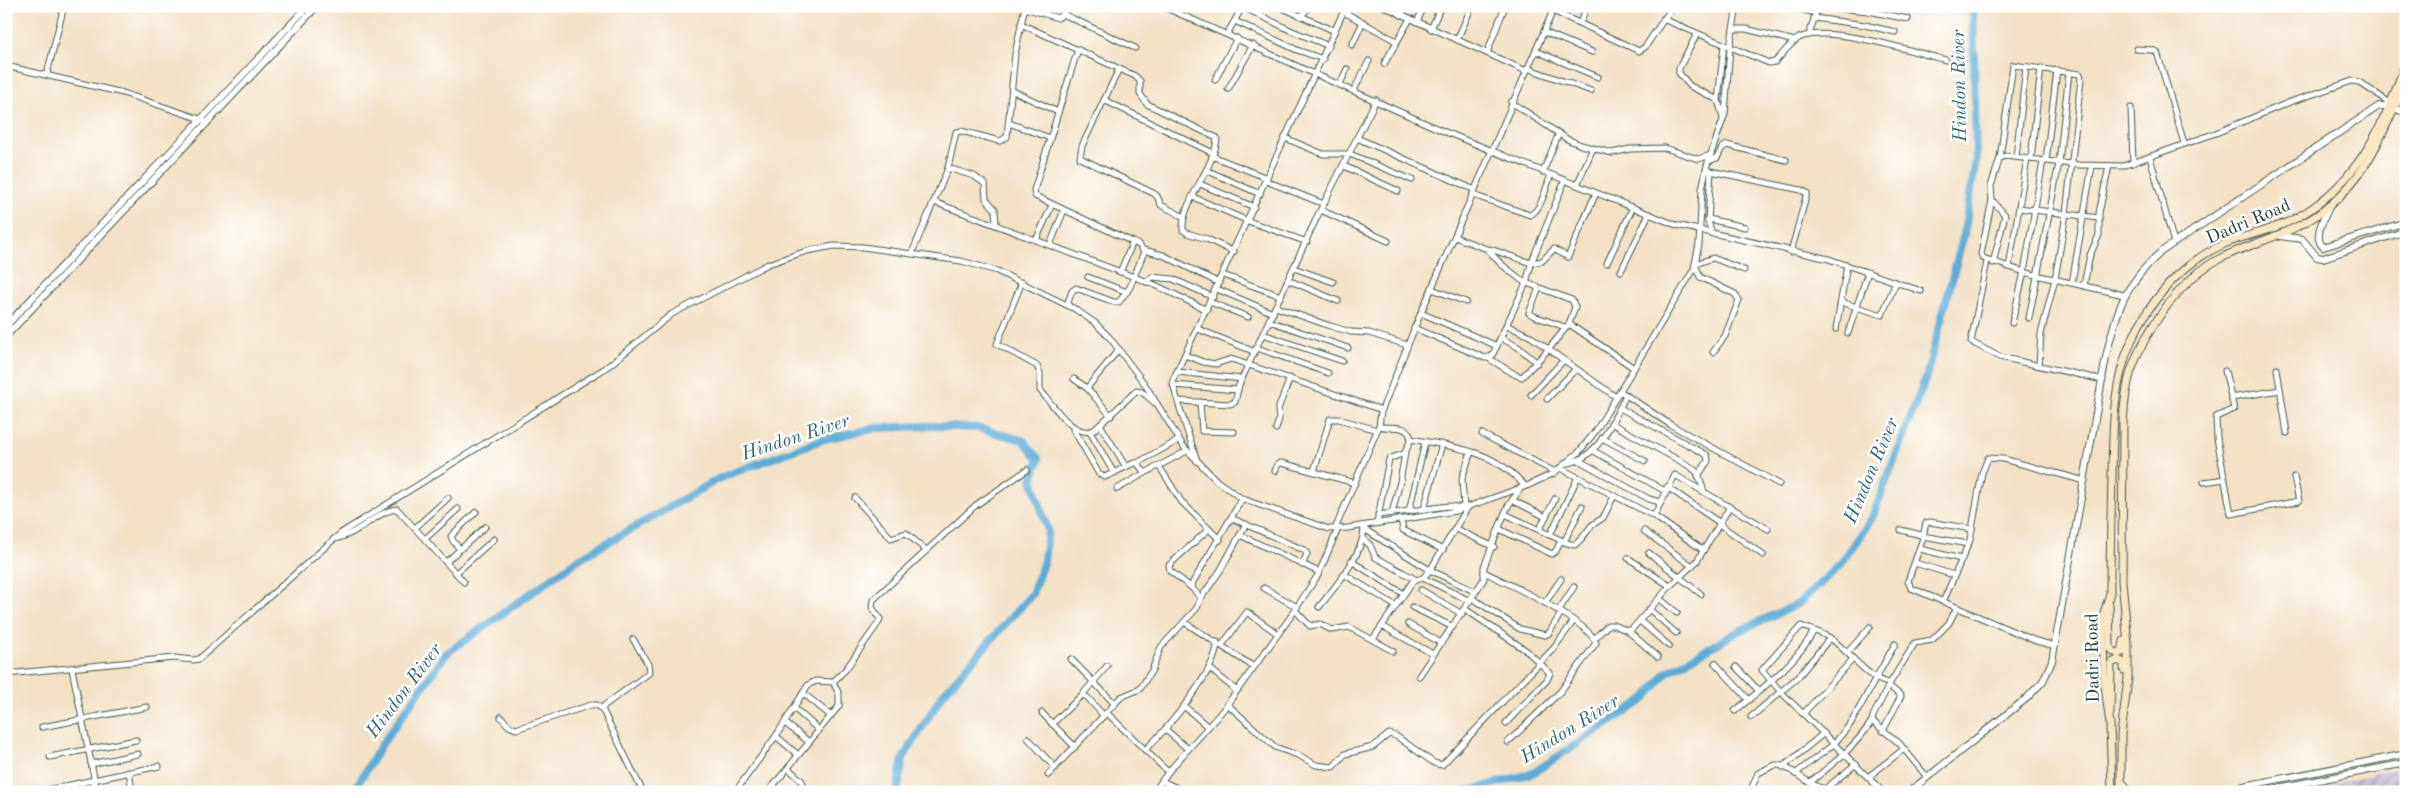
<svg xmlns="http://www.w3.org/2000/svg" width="2412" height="798" viewBox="0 0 2412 798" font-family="'Old Standard TT',serif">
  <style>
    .industrial { fill: url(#industrial-furrows) }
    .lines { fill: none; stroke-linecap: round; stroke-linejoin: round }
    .river { stroke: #5cacd6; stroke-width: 8 }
    .minor-casing { stroke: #3f564a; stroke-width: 7 }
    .tertiary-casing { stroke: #3f564a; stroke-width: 8 }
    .secondary-casing { stroke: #3f564a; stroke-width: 9 }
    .minor { stroke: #fff; stroke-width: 5 }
    .tertiary { stroke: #fff; stroke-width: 6 }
    .secondary { stroke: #f9e7c3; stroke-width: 7 }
    .labels { text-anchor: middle; stroke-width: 5; stroke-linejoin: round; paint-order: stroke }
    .street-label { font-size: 18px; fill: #1f3d34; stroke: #fff }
    .water-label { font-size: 19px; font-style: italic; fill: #34646d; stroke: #fff }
  </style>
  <defs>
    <pattern id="industrial-furrows" width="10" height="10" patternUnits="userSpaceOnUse" patternTransform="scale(1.25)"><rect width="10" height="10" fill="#c9bfd7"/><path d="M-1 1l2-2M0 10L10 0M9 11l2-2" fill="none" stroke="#a39caf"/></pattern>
  </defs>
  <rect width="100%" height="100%" fill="#fff"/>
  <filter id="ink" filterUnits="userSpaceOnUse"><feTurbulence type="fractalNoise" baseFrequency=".02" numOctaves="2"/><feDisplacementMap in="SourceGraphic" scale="10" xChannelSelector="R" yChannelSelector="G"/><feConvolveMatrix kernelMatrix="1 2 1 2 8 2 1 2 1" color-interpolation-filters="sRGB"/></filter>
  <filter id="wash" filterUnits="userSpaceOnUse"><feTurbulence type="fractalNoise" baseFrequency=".0096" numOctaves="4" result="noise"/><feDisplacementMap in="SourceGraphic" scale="20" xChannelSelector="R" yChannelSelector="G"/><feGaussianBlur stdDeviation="1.12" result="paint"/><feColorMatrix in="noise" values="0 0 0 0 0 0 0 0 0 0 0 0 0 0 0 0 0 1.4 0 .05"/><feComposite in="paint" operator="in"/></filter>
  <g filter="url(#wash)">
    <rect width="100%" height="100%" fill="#f2e1c5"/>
    <polygon class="industrial" points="2406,767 2406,792 2293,792"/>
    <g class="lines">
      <g class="river">
        <polyline points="353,792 382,744 447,653 579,559 722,477 824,439 876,428 929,426 977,428 1023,440 1039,459 1032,479 1048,531 1044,561 1032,594 943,694 903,758 897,792"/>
        <polyline points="1465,792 1533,773 1645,699 1666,673 1739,631 1798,604 1841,564 1872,518 1926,377 1964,234 1976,160 1973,6"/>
      </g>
    </g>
  </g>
  <g filter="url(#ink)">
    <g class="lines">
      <defs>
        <g id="minor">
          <polyline points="1162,6 1443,131 1676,225 1829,259 1921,291"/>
          <polyline points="1278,6 1335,31"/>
          <polyline points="1383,6 1526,71"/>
          <polyline points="1787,6 1816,13"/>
          <polyline points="1243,7 1290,30 1329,46"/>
          <polyline points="1025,8 1058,18 1063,14 1066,6"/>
          <polyline points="1553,11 1639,51 1645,47 1673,6"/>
          <polyline points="1344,12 1396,41"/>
          <polyline points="1063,14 1135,48"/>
          <polyline points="1401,15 1405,6"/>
          <polyline points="1301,16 1310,6"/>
          <polyline points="1814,18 1865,25 1895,32"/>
          <path d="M1663,19L1769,63L1775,62C1782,55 1790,43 1799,38C1827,24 1915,52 1946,60"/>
          <polyline points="1235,21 1297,50 1323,59"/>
          <polyline points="1417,22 1424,6"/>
          <polyline points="1580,23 1587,6"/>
          <path d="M1021,24L1135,76L1140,81V94L1147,104L1217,138C1215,168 1181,202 1183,230L1187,233L1207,239L1234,252"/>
          <polyline points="1431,29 1441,6"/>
          <polyline points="1733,29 1746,29 1795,41"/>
          <polyline points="1544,32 1592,52"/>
          <polyline points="1227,34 1243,6"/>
          <polyline points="1697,34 1679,68 1679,73 1690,86 1718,100"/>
          <polyline points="1809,35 1818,6 1868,11 1908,19"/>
          <polyline points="1457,40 1472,6"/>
          <polyline points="1352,45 1363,22"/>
          <polyline points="2137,49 2152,50 2157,52 2184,143"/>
          <polyline points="1536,51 1598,77"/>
          <polyline points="1487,53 1505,6"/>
          <polyline points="1384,64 1410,19"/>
          <polyline points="6,66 123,93 203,120"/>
          <polyline points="1527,68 1591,91"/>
          <polyline points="1119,69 1082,146 1080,158 1153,193 1157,196 1161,205 1184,217"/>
          <polyline points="47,74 64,6"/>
          <polyline points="1215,80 1237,38"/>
          <polyline points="1340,84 1347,69"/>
          <polyline points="1228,89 1253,45"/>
          <polyline points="1354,90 1369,61"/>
          <polyline points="1013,91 1058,112"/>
          <polyline points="1104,100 1213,153"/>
          <polyline points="1511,102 1567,139 1581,145 1612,153 1630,149 1665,148 1698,159 1711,155"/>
          <polyline points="2131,108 2133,163"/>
          <polyline points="1723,118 1718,100 1724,45"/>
          <polyline points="1009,123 1050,138"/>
          <polyline points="1285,138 1323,154 1350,154 1412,180"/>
          <polyline points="1357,138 1475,190"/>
          <polyline points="1212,156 1267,178"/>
          <polyline points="2016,157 2026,67"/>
          <polyline points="2150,157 2174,243"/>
          <polyline points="2000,158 2013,65 2080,74 2081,79 2066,214 2055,279 2041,334 2039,365"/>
          <polyline points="2031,159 2041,68"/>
          <polyline points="1709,161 1717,158 1722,148 1727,145 1786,160"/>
          <polyline points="2046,161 2057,70"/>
          <polyline points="1344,166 1398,191"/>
          <polyline points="948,168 974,176 985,184 986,199 995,209 996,225"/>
          <polyline points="1206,170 1260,194"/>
          <polyline points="1706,170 1801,190 1807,193 1791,252"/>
          <polyline points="1711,171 1708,221 1712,234"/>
          <polyline points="1543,172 1559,133"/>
          <polyline points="1266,181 1324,204"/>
          <polyline points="1200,184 1254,207"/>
          <polyline points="1577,185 1593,148"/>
          <path d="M1473,195L1530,215C1542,210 1546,186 1551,175"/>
          <polyline points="1193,197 1248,221 1307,242"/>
          <polyline points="1992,200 2005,215 1993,263"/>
          <polyline points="934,202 1153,284 1207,310"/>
          <polyline points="2019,208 2099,218"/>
          <polyline points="1321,210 1388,241"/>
          <polyline points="1708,219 1745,227"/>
          <polyline points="1455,237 1487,249 1501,264 1524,282 1572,300 1575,307 1569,324 1634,368"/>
          <polyline points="1036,240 1052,205"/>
          <polyline points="1050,245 1064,210"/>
          <polyline points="1490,249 1531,263 1542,261 1554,249 1568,257 1596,193"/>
          <polyline points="1143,250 1163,255 1219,283"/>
          <polyline points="912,253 948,168 956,132 961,131 1000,141 1007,137 1015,54 1025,6"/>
          <polyline points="1987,261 1971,342 2000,357 2103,380"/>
          <polyline points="1607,263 1633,207"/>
          <polyline points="2009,267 2027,159"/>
          <polyline points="1294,268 1333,282"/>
          <polyline points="1621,271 1649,214"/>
          <polyline points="1120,272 1133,242"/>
          <polyline points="1223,275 1281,296"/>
          <polyline points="1088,277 1127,292"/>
          <polyline points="1288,280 1338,301"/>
          <path d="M1022,282L997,344L1037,366L1040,373V390C1053,404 1073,439 1094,430L1136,391L1142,392L1155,403"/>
          <polyline points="1146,282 1152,277 1173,279 1213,297"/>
          <polyline points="2072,283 2092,166"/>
          <polyline points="2084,285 2090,255 2099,235 2099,213 2109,166"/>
          <polyline points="1539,288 1529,313 1534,316 1565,327"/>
          <polyline points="1217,289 1273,313"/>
          <polyline points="1432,289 1466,302"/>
          <polyline points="2124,295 2027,273 1983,258 1981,254 1992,200 1991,186 2000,158 2006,156 2079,165 2123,166 2216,133 2290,102 2352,81 2359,82 2390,103"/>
          <polyline points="1210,302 1248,317"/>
          <polyline points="1841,302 1882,315 1896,282"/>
          <polyline points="1067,305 1072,291 1076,288 1114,302 1119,302 1130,287 1144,252 1139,245 1035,196 1034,190 1078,49"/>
          <polyline points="1276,307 1330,326 1351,332 1369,333 1407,345"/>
          <polyline points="1421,313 1497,346"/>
          <polyline points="2029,318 2059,163 2069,72"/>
          <polyline points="1269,321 1348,348"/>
          <polyline points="2012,323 2024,272 2043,161"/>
          <polyline points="1506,325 1530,336 1616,397"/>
          <polyline points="1414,328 1485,358 1492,356 1526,283 1532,261 1565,180"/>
          <polyline points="1198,329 1255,352"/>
          <polyline points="1836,329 1847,265"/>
          <polyline points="1848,333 1868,272"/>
          <polyline points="1263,334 1342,361"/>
          <polyline points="1501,338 1518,347 1537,363"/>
          <polyline points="1257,348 1328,373"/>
          <polyline points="1713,352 1725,336 1739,300 1735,294 1700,277 1695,264 1713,258 1744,270"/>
          <polyline points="1185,355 1203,362 1216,364 1231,359 1382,410"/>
          <polyline points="1488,358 1516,375 1522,377 1548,350 1569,324"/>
          <polyline points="2277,369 2287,433"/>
          <polyline points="2225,371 2234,409 2216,417 2217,438 2231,514 2299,501 2294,477"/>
          <polyline points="1177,372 1242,379"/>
          <polyline points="1074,379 1087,388 1111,416"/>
          <polyline points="1173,385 1238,390"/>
          <polyline points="1087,388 1119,349"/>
          <polyline points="1620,391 1671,425 1779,484"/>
          <polyline points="1531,395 1563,361"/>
          <polyline points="2231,398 2280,390"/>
          <polyline points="1547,399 1575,370"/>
          <polyline points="1179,401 1230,404 1235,402 1239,385 1317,217 1376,100"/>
          <polyline points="1200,402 1202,431 1234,432"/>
          <polyline points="1620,408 1707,455 1708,461 1698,476"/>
          <polyline points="1611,423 1691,467 1698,473 1704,492 1768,529"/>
          <polyline points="1101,426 1126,467"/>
          <polyline points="1073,429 1099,474 1105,477 1134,463 1137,463 1145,473 1187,451"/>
          <polyline points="1276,429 1279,419 1278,409 1290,378"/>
          <polyline points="1090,432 1114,473"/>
          <polyline points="1482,434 1555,472"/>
          <polyline points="1602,438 1645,461"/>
          <path d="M1411,439C1455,447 1494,450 1525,486"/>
          <polyline points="1592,450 1665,491"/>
          <polyline points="1578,460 1649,499 1660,502"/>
          <path d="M1197,461C1193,446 1172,390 1173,380L1346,6"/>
          <polyline points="1137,463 1179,440"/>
          <path d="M1568,463C1598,459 1614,419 1626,395"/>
          <polyline points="1159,466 1181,501 1220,540"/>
          <polyline points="1560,468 1654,516 1703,550"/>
          <polyline points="1275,471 1278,464 1282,463 1355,483"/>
          <polyline points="1314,471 1330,419 1339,419 1377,430"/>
          <polyline points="2204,482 2225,479"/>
          <polyline points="1667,487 1720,523"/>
          <polyline points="1117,489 1145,473"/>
          <polyline points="855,498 891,538 906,533 926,550"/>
          <polyline points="1512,500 1546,517"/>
          <polyline points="1424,509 1442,444"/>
          <polyline points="1409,511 1425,442"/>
          <polyline points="1392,513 1400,482 1405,453"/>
          <polyline points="1505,514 1567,543 1575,545 1582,538 1592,525 1603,518 1614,496"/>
          <polyline points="1378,515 1449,506 1464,508 1462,478 1471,452"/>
          <polyline points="1654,516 1675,475 1704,492"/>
          <polyline points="1231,518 1304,550 1307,554 1302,565"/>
          <polyline points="1401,519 1403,530 1443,550"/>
          <path d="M1377,523L1389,459L1405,453L1411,439C1408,422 1390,430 1379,426L1381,412L1417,322L1555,6"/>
          <polyline points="1719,524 1763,555"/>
          <polyline points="415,528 448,498"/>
          <polyline points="1335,529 1379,426"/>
          <polyline points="1364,529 1430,570 1476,592"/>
          <polyline points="1456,529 1494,547"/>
          <polyline points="1499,529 1552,554 1556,551 1561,540"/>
          <polyline points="1539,530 1555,499"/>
          <polyline points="1901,530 1921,535 1923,538 1908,581 1911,588 2036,641 2055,646"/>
          <polyline points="1644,531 1692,566"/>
          <polyline points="1240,535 1319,572"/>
          <polyline points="1550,535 1578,477"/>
          <path d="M334,539C359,535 378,510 397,509L464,582"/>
          <polyline points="425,539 458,509"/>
          <polyline points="1363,539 1370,545 1375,557 1415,579"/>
          <polyline points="1564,542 1582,506"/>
          <polyline points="1968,544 1923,536 1926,523 1930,522 1972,529"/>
          <polyline points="460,549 453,541 451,536 476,512"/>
          <polyline points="1920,549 1961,559"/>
          <polyline points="1649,553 1701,594"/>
          <polyline points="1628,558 1670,586"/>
          <polyline points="1351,561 1404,594"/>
          <polyline points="446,562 485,527"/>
          <polyline points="1915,563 1954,575"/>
          <path d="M1484,572C1507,583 1589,621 1596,643L1560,692L1508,742"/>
          <polyline points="456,573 494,539"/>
          <polyline points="1344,574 1396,606"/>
          <polyline points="1423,578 1470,601"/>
          <polyline points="1192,588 1170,571 1169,565 1209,529"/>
          <polyline points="1264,588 1297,607"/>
          <polyline points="1421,590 1462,614"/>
          <polyline points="1201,598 1220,571 1246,524"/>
          <polyline points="1472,598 1520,629 1545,635 1549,633 1561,613"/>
          <polyline points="1660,599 1677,613"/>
          <polyline points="1943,602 1970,540 1982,473 1988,458 2003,459 2085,481"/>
          <polyline points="1545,603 1561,579"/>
          <path d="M1319,607C1335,587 1363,555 1364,528"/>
          <polyline points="1412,607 1453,627"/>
          <polyline points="1465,609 1527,651 1550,673 1547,680 1506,723"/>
          <polyline points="1295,610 1310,626 1320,624 1332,630 1349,627 1393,651"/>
          <polyline points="1650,610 1676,633"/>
          <polyline points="1558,611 1574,587"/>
          <polyline points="1640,621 1669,646"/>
          <polyline points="1184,622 1254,667"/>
          <polyline points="1408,624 1441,643"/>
          <polyline points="1382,626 1433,654"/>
          <polyline points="1628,631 1658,657"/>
          <polyline points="633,639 648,664 649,673 605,705 602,709 643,792"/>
          <polyline points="1373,639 1413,581 1423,578 1430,570 1468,507"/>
          <polyline points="1594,639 1608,625 1614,625 1628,631 1632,629 1670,586 1697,561 1729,508"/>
          <polyline points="1222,645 1247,612 1278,634"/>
          <polyline points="1847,653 1870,627"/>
          <polyline points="1071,659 1115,704"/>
          <polyline points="1715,663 1749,700"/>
          <polyline points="1736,667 1759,691"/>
          <polyline points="1209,668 1237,691"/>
          <polyline points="72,669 97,792"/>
          <polyline points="6,674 174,658 193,660 199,659 341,533 607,367 672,314 768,264 807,251 834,246 863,247 961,261 997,271 1075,309 1095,323 1110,338 1144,383 1184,447 1217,481 1241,498 1251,502 1329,529 1348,528 1456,511 1529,485 1554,473 1579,452 1595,432 1694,269 1699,244 1702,189 1707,165 1725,114 1730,47 1737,6"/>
          <polyline points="1419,676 1484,579 1484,567 1502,520 1508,506 1521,488"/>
          <polyline points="1890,683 1873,716 1872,721 1899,743 1927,777"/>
          <polyline points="803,693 831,716"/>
          <polyline points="1082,695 1107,666"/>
          <polyline points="1227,704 1275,747 1300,756 1316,765 1333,767 1345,754 1373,747 1389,734 1396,736 1434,763 1442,765 1554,648 1573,622"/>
          <polyline points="1184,706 1208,727"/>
          <polyline points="794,708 819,730"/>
          <path d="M1735,711C1764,687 1795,664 1814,631"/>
          <polyline points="1042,713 1075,747"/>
          <polyline points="1107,713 1168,772"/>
          <polyline points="1803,714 1853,659"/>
          <polyline points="501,717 509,726 516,729 591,705 597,705 602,709"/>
          <polyline points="1751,717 1798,677 1830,638"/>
          <polyline points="785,723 809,742"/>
          <polyline points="1052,724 1082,695 1087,697 1104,716"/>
          <polyline points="42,727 147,707"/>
          <polyline points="1166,730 1188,749"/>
          <polyline points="1883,731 1901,696 1889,686"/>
          <polyline points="776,736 798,755"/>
          <polyline points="1028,738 1055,768"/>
          <path d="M1145,750C1166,730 1218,670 1217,642"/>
          <polyline points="50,757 136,740"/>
          <polyline points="91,764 138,754"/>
          <polyline points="1783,767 1824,733"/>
          <polyline points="788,768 802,781 803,783 797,792"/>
          <polyline points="1795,774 1834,744 1851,723 1895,644"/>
          <polyline points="1048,775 1121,697 1140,689 1152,670 1161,647 1197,608 1201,598 1192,588 1193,582 1242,499"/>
          <polyline points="1868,777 1904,749"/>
          <polyline points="1162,781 1185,792"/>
          <path d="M1809,783C1833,764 1855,747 1872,721"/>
          <polyline points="42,791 159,766"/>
          <polyline points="110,792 129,788 131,784 129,772"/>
          <polyline points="735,792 776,736 808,685 816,681 833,682 846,669 879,622 880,619 872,607 873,600 976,505 1027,470"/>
          <polyline points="768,792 839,706 839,694 833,682"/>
          <polyline points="1154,792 1168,772 1223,710 1289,619 1318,575 1338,529"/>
          <path d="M1750,792L1758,773C1764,771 1770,766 1776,765C1787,763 1811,788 1825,789L1856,764"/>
          <path d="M1883,792L1781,692L1762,670L1801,626C1810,629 1822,633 1830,638C1847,649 1870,682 1890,683L1915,643L1932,640L1949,623L1957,607"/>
        </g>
        <g id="tertiary">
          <polyline points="2394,108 2406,113"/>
          <path d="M2330,205C2325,217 2312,236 2323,247L2406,222"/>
          <polyline points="2280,236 2302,239 2317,257 2323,258 2406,231"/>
          <polyline points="6,326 308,6"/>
          <polyline points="6,336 317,6"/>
          <polyline points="2121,781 2131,792"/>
          <path d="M1909,792L2027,698L2043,681L2052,661L2106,357C2117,308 2124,285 2162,251L2379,106H2388"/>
          <polyline points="2214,792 2406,754"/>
          <polyline points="2257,792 2406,763"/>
        </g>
        <g id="secondary">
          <polyline points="2109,605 2110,649 2118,654 2122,652 2124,641"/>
          <polyline points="2110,713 2111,663 2118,660 2124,663 2124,670"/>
          <path d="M2112,792L2110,724L2104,678L2103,632L2104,613L2110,593C2110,554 2111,515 2112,476C2113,430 2112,385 2131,342C2148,302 2182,263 2222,245C2249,233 2278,230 2303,214C2359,180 2387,121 2406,60"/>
          <path d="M2121,792V735L2128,678V644L2122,581L2123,423C2124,405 2126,387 2131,371C2145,330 2182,277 2221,258C2256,241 2293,234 2324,210C2369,175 2383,132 2406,81"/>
        </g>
      </defs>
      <use href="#minor" class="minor-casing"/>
      <use href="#tertiary" class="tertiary-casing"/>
      <use href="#secondary" class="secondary-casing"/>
      <use href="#minor" class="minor"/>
      <use href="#tertiary" class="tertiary"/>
      <use href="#secondary" class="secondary"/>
    </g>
  </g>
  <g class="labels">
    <g class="street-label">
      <text transform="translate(2248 221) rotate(-23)" y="6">Dadri Road</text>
      <text transform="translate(2092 658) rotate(-91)" y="6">Dadri Road</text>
    </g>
    <g class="water-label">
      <text transform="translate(1958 86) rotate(-91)" y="7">Hindon River</text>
      <text transform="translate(795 436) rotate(-18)" y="7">Hindon River</text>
      <text transform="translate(1870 470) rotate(-67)" y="7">Hindon River</text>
      <text transform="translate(403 690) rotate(-53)" y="7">Hindon River</text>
      <text transform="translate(1569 728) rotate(-32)" y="7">Hindon River</text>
    </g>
  </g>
  <rect width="2412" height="798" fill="none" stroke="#fff" stroke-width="25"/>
</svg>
